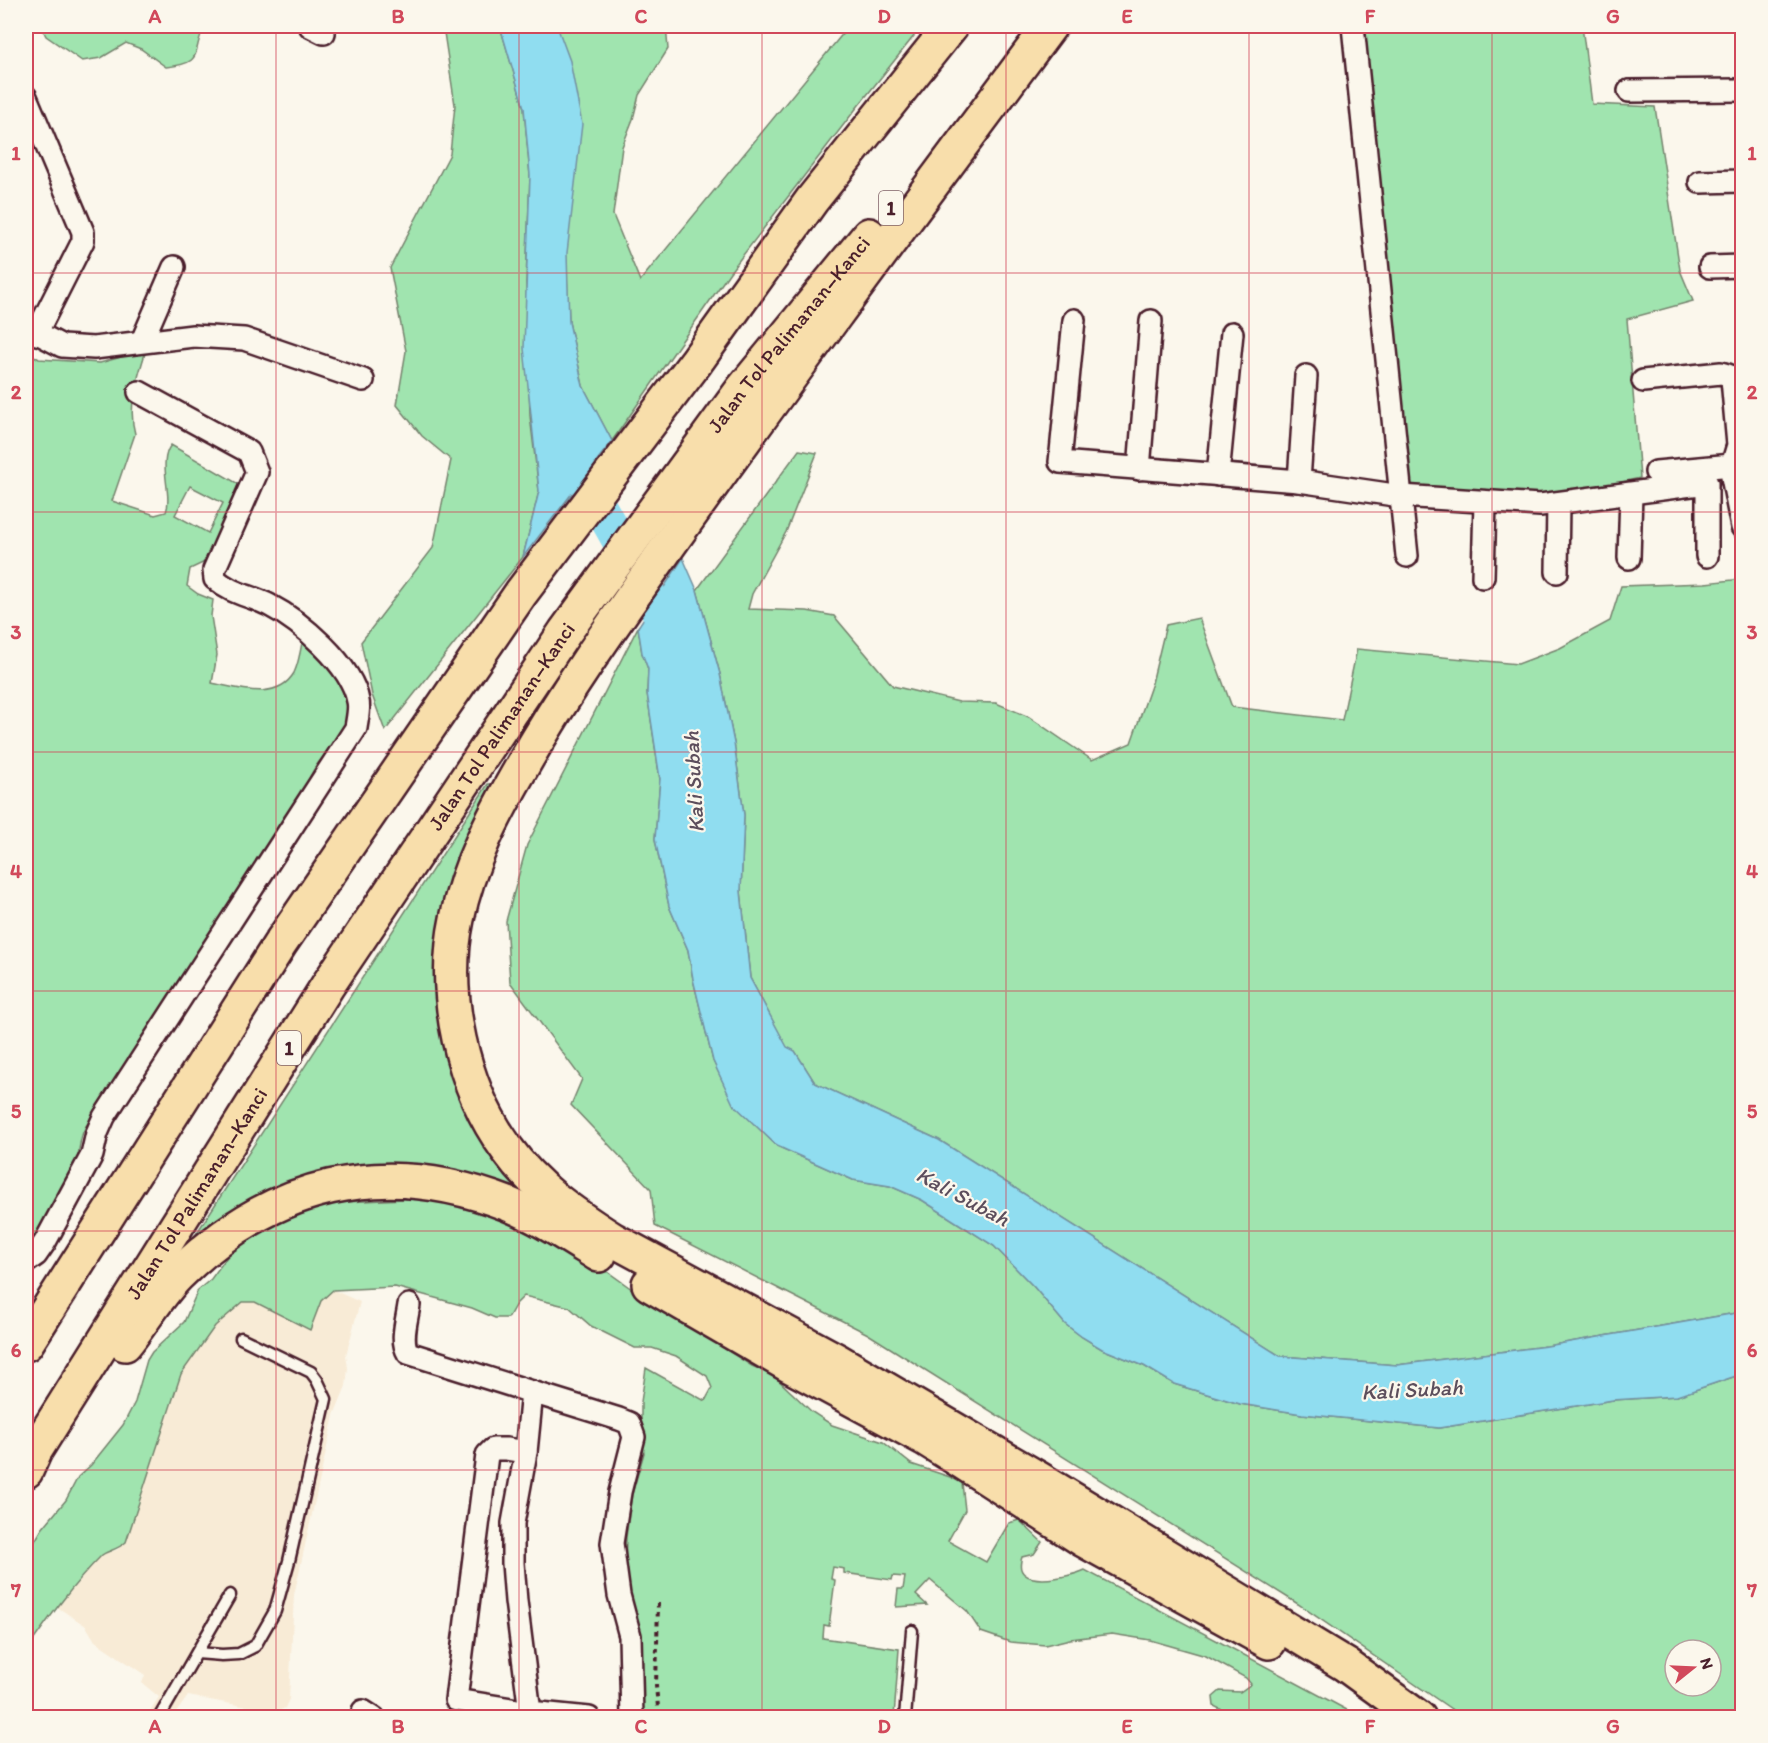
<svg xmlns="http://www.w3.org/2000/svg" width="1768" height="1743" viewBox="0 0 1768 1743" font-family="Itim,sans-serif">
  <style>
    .built { fill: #f8ebd6 }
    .green { fill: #a0e4af; stroke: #75826d; stroke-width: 1.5; fill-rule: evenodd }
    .water { fill: #90ddf0; stroke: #7491a1; stroke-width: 1.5 }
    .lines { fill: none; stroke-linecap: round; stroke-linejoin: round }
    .river { stroke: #90ddf0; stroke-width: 34 }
    .service-casing { stroke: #4a1f2b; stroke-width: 15 }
    .minor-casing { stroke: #4a1f2b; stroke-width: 26 }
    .motorway-casing { stroke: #4a1f2b; stroke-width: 38 }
    .path { stroke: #4a1f2b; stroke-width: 4; stroke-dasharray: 4.5 4.5; stroke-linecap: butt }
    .service { stroke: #fbf7ec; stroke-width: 10 }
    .minor { stroke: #fbf7ec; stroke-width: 21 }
    .motorway { stroke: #f8deab; stroke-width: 33 }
    .grid { fill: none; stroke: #d1495b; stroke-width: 1.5; stroke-opacity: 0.55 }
    .labels { text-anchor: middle; stroke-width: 4.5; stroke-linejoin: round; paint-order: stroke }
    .shield { fill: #fbf7ec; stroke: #7f6065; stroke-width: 1.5 }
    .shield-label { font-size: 20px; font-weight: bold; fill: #4a1f2b }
    .street-label { font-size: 21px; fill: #4a1f2b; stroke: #fbf7ec }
    .water-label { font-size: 22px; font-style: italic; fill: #5c4e5c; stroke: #fbf7ec }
    .neatline { fill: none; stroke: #d1495b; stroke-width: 2 }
    .grid-label { font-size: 20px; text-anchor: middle; font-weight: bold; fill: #d1495b }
  </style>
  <rect width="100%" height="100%" fill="#fbf7ec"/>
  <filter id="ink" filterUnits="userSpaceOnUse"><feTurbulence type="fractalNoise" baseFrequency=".0167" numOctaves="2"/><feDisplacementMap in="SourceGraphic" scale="12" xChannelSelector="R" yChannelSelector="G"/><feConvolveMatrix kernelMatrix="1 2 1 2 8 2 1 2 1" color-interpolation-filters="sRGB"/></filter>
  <g filter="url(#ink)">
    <polygon class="built" points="333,1290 360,1302 346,1355 348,1368 346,1386 334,1415 294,1595 289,1699 285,1708 281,1710 265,1710 188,1696 173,1717 146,1717 159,1697 142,1683 145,1675 95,1641 86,1626 57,1607 104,1552 117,1550 126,1542 181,1373 215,1326 243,1302 255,1302 309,1329 321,1301"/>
    <g class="green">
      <path d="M41,26H205C190,52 207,63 166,67L141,49L126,43L101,58L82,61L46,36Z"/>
      <polygon points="443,26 500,26 524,108 530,176 526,282 530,416 539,491 523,557 385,731 372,695 361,642 433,548 451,460 422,436 397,405 406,351 390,268 450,154 455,105"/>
      <polygon points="557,26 666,26 668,49 639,95 633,119 622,147 613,215 640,281 849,26 922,26 855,110 730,272 612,441 583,386 569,322"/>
      <polygon points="1364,26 1582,26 1592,104 1655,107 1680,270 1693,301 1627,319 1640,478 1560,496 1420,493 1408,486 1404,472"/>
      <path d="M146,350C138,378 127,405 135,434L112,501L155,515L166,512C173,494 157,462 171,445L242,486L209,560L190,569L187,586L198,594L213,600L211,616L217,655L212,683C238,688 277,702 294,673C299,663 301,648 303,637C328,660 361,696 344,733C340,742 329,749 323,757C311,770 306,786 300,802L104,1104C97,1112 88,1120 84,1130C79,1140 80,1152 76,1162C63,1193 50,1226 26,1250V351L39,359L100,363ZM190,486L223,503L208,533L175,515Z"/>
      <polygon points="799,450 817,453 786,532 752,594 748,609 807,611 834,616 893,686 959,702 996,703 1029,717 1092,760 1131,743 1152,683 1166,625 1199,618 1232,707 1342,720 1357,649 1518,664 1560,648 1610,621 1621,586 1705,583 1742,579 1742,1312 1547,1346 1397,1365 1280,1356 939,1140 815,1083 795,1051 787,1048 750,978 741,891 744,815 734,743 720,674 697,590"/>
      <path d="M638,627L642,653L648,669L647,693L660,780L655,839L669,906L688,950L693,979L713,1061L734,1104L777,1146L853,1180L890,1186L922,1200L994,1246L1034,1287L1065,1324L1082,1337L1102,1349L1144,1366L1174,1384L1240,1404L1302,1414L1439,1428L1613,1400L1677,1396L1742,1374V1717H1459L1454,1711L1298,1604L868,1334L655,1226L651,1189L571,1105L582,1079L510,982L506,921L527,845ZM1675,1650H1711V1686H1675Z"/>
      <polygon points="488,784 491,784 491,788 481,808 442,984 543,1200 438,1170 187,1248"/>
      <path d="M443,1197L478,1204L598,1265L643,1297L752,1366L773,1375L812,1412L832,1425L883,1442L911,1464L950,1477L962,1483L965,1510L948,1541L986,1562L1009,1523L1019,1520L1042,1542L1034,1554L1022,1557C1010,1591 1070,1577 1085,1570L1360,1717H1240L1239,1714L1228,1713L1214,1706L1213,1697L1220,1691L1240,1692L1251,1684L1246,1678L1206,1656L1150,1640L1112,1634L1070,1639L1045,1645L1010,1642L981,1632L967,1611L930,1580L916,1595L927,1605L896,1607L898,1589H903L905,1577L893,1576L892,1580L844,1573V1569L833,1567L831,1579L835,1580L829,1626L824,1625L823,1638L899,1649L894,1717H640L642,1662L625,1568L626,1537L632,1494L644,1453L641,1432V1402L646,1368L705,1401L712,1388L707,1376L676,1356L652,1348H635L591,1326L569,1307L524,1296L516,1304L508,1318H495L472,1308L395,1287L333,1290L321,1301L310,1330L255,1302H243L215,1326L181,1374L126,1542C116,1551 108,1550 102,1555C73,1584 49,1618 26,1651V1556L42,1529L66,1500L78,1477L91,1465L123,1425L135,1402L147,1360L152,1352L184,1322L198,1290L211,1279L232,1250L267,1224L328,1205L345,1202Z"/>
    </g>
    <g class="water">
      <polygon points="500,26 557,26 570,61 582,124 567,253 569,322 583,386 612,441 523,557 539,491 524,348 530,175 524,108"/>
      <polygon points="683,558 697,590 720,674 734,743 744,815 741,891 750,978 787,1047 795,1051 815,1083 939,1140 1280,1356 1397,1365 1547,1346 1742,1312 1742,1374 1677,1396 1613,1400 1439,1428 1302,1414 1240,1404 1174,1384 1144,1366 1102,1349 1082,1337 1065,1324 1034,1287 994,1246 922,1200 890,1186 853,1180 777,1146 733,1104 713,1061 693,979 688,950 669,906 655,839 660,779 647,693 648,669 642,653 638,627"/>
    </g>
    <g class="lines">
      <polyline class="river" points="561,438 669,630 672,644"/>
      <defs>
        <g id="service">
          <polyline points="197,1653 222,1655 239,1654 255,1646 275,1611 289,1561 326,1399 317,1380 311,1372 241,1338"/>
          <polyline points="159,1718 230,1595"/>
          <polyline points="905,1718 912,1631"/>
        </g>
        <g id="minor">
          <polyline points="310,26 324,33"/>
          <polyline points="1353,26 1407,556"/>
          <polyline points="1629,91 1742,90"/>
          <polyline points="26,97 83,232 83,241 36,334"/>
          <polyline points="1700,182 1742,181"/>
          <polyline points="1710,267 1742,266"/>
          <polyline points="1074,320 1060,462 1299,481 1401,496 1540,505 1707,483 1707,556"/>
          <polyline points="26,327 62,346 94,348 193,336 244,339 363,380"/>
          <polyline points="142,341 174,267"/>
          <polyline points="1643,381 1721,373 1728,375 1732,379 1738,445 1732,465 1732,477 1742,527"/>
          <polyline points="1139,469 1151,321"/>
          <polyline points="1656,472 1732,465"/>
          <polyline points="1218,475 1232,333"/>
          <polyline points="1299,481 1306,376"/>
          <polyline points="1629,558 1631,494"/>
          <polyline points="1557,572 1558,503"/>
          <polyline points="1483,577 1485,502"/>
          <path d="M26,1262L36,1255L45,1242L92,1155L97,1133L104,1117L356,728C357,720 360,709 358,701C352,665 300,621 269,605C249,595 232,594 215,579L214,570L257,472L249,452L139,392"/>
          <path d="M409,1305C407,1320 400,1340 408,1353L532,1392"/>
          <polyline points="526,1452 506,1449 493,1449 487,1455 456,1700 530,1712"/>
          <polyline points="363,1711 374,1718"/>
          <polyline points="589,1718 530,1712 516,1601 513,1563 513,1523 526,1452 532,1392 619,1419 629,1423 634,1437 620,1492 612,1543 619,1595 630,1636 632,1718"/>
        </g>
        <g id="motorway">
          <path d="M1050,26C922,198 793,370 669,545C618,617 567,688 523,765C495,813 468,864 457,919C441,994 462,1088 507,1149C534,1187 573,1214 612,1239L836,1360L1039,1479L1346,1665L1419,1718"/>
          <polyline points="649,1284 787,1364 924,1438 964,1463 1082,1539 1269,1642"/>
          <polyline points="26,1344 280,944 521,593 696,362 812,200 951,26"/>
          <path d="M125,1344C141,1324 160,1293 178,1275C271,1183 383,1155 508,1204C540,1217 570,1237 599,1255"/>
          <path id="s1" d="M26,1471L35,1451L328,985L565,632L742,390L869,235"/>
        </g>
      </defs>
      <use href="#service" class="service-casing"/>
      <use href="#minor" class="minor-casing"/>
      <use href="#motorway" class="motorway-casing"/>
      <polyline class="path" points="658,1603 656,1686 659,1718"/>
      <use href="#service" class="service"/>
      <use href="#minor" class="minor"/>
      <use href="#motorway" class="motorway"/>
    </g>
  </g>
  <path class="grid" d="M276,26V1718M519,26V1718M762,26V1718M1006,26V1718M1249,26V1718M1492,26V1718M26,273H1742M26,512H1742M26,752H1742M26,991H1742M26,1231H1742M26,1470H1742"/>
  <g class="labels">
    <g class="shield">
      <rect x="879" y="191" width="24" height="34" rx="4.5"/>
      <rect x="277" y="1031" width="24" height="34" rx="4.5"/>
    </g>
    <g class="shield-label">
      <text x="891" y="215">1</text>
      <text x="289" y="1055">1</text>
    </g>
    <g class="street-label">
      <text dy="7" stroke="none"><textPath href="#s1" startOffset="1370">Jalan Tol Palimanan–Kanci</textPath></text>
      <text dy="7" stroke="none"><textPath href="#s1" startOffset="884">Jalan Tol Palimanan–Kanci</textPath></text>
      <text dy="7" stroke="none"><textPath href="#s1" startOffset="326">Jalan Tol Palimanan–Kanci</textPath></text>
    </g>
    <g class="water-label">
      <text transform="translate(693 782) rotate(-93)" y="8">Kali Subah</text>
      <text transform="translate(963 1196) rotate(28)" y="8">Kali Subah</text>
      <text transform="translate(1412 1389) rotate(-3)" y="8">Kali Subah</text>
    </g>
  </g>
  <rect width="1768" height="1743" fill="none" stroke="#fbf7ec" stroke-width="66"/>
  <g transform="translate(1693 1668) rotate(72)"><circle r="28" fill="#fbf7ec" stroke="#b4a19f" stroke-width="1.5"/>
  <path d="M0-4.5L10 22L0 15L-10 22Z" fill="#d1495b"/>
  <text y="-9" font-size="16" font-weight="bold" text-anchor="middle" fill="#4a1f2b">N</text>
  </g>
  <rect x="33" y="33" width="1702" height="1677" class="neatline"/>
  <g class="grid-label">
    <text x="155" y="23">A</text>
    <text x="398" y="23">B</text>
    <text x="641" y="23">C</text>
    <text x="884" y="23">D</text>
    <text x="1127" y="23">E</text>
    <text x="1370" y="23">F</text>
    <text x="1613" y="23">G</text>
    <text x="16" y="160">1</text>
    <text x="1752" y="160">1</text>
    <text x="16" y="399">2</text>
    <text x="1752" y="399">2</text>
    <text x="16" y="639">3</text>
    <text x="1752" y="639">3</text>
    <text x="16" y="878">4</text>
    <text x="1752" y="878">4</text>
    <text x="16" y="1118">5</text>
    <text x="1752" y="1118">5</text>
    <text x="16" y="1357">6</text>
    <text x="1752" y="1357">6</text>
    <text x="16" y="1597">7</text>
    <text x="1752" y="1597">7</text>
    <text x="155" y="1733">A</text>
    <text x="398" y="1733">B</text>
    <text x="641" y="1733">C</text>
    <text x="884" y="1733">D</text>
    <text x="1127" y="1733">E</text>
    <text x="1370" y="1733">F</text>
    <text x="1613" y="1733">G</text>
  </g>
</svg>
